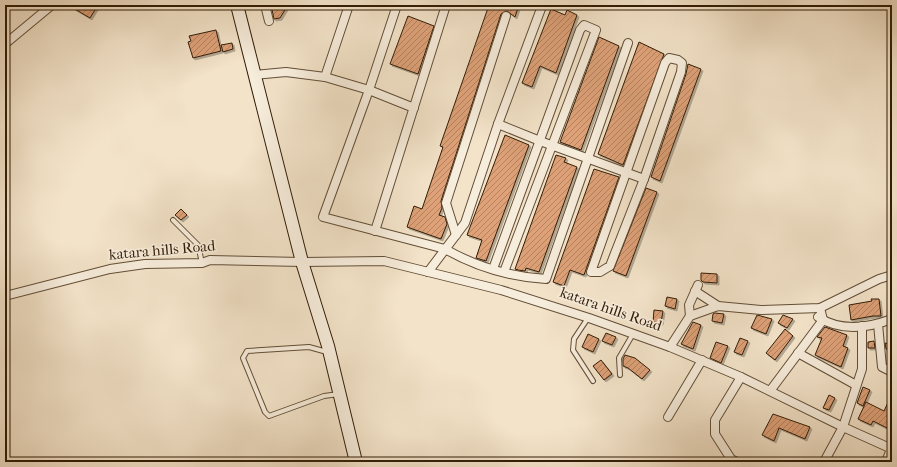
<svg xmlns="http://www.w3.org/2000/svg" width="897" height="467" viewBox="0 0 897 467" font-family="'IM FELL French Canon',serif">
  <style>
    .building { fill: url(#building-hatch); stroke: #311c06; filter: url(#shadow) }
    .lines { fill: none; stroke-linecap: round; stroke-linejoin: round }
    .lane-casing { stroke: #624e37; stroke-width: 6 }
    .street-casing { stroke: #624e37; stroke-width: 10 }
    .secondary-casing { stroke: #311c06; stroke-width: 14 }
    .lane { stroke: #f7eddc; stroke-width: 4 }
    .street { stroke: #f7eddc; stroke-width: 8 }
    .secondary { stroke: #f7eddc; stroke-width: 12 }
    .labels { text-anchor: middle; stroke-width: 3.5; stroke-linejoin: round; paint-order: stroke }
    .street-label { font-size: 15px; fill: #311c06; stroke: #f7eddc }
  </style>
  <defs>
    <pattern id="building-hatch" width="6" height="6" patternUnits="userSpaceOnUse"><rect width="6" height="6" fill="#dea178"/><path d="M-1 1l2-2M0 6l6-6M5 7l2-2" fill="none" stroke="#b58260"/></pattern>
    <filter id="shadow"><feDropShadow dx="2" dy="2" stdDeviation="0" flood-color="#0004"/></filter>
  </defs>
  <rect width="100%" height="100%" fill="#f3e3c9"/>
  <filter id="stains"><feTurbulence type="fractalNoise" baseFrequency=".005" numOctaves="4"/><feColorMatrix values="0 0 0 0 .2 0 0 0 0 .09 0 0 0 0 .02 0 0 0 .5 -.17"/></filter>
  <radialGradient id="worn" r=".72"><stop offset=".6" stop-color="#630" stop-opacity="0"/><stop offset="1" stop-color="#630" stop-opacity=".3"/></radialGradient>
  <g class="building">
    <polygon points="68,5 98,5 90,18"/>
    <polygon points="271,5 288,5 280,18 274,19"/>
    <polygon points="489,5 519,5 515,17 507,11 501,14 441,201 442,208 439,215 445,217 447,224 441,239 407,227 414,206 422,209 443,147 440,146"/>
    <polygon points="551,9 565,15 567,10 577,15 556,73 540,66 532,87 522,83"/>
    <polygon points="408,16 434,26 418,74 390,64"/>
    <polygon points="216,30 221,51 193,58 188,42 191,41 189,36"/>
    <polygon points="599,37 619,46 581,150 560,142"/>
    <polygon points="639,42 664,54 623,165 598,154"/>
    <polygon points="232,43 233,49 223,52 221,45"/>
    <polygon points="688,64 701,69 660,181 651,177 686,74"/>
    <polygon points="505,135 529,145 486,261 476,258 482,240 467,235"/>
    <polygon points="556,155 566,158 564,162 577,167 539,272 526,268 525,271 518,270 515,269"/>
    <polygon points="594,169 619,177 584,275 570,270 564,286 553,282"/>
    <polygon points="646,188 657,192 626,276 613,271"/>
    <polygon points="181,209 187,215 181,220 175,215"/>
    <polygon points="701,273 717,274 717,283 703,282 701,280"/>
    <polygon points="667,297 677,299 675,309 665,306"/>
    <polygon points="871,299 879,299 881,316 873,316 851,320 849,305 872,301"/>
    <polygon points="654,310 663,311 661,323 653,322"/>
    <polygon points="715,313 724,314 722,323 712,321 713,314"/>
    <polygon points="757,315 772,319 766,334 751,328"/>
    <polygon points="783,315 793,319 787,328 778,323"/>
    <polygon points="693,322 701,325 693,349 681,344"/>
    <polygon points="825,327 847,335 843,346 848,348 841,367 815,355 822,338 817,337"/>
    <polygon points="785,329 793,336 775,360 766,353"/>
    <polygon points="606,333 616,337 612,345 602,341"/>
    <polygon points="588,334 599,339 593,352 582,347"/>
    <polygon points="740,338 748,341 742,355 734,352"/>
    <polygon points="874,341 875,348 868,348 868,342"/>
    <polygon points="716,342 728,346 721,363 710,358"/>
    <polygon points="885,343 892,345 892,351 886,349"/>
    <polygon points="625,355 635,358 650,370 642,379 628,368 623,366 623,359"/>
    <polygon points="601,360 612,374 604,380 593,366"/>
    <polygon points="863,387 870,390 863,406 857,403"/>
    <polygon points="892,394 892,427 888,425 887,428 873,421 871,425 858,419 866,402 884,411"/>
    <polygon points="829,395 835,398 829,410 823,408"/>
    <polygon points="773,414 810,427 805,439 779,428 774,441 762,435"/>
  </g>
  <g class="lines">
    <defs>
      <g id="lane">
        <polyline points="173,220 198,245 202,263"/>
        <polyline points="588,318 574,339 573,350 593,381"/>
        <polyline points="327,352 309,347 247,351 243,358 265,412 269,416 324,396 339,394"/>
        <polyline points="620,375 619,358 633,334"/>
      </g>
      <g id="street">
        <polyline points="265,5 269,21"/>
        <polyline points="349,5 325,77 369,90 414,108"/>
        <path d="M397,5L369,90L323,217L445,249C475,266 511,277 546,279L628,43"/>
        <polyline points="5,44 52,5"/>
        <polygon points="669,58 678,60 682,63 681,72 644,179 610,266 600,272 591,272 665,63"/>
        <polyline points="254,75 286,72 325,77"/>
        <polyline points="498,124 540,141 644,179"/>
        <polyline points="375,231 446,5"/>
        <polyline points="456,235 446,203 506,16"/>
        <polyline points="493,269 580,30 584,25 596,30 504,272"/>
        <polyline points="428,272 465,223 498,124 542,6"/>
        <polyline points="695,291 718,306"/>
        <polyline points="5,296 110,269 145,264 202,263 210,260 302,262 384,261 501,290 589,318 670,347 741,377 843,427 892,449"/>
        <polyline points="690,316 689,305 698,285"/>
        <path d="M818,317C841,332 868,328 892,319"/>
        <polyline points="878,324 882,367 892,372"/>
        <polyline points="670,347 690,316 718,306 761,310 820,308 879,279 892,275"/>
        <polyline points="798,353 856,385"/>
        <polyline points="770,391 823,320 820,308"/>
        <polyline points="668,417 702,360"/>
        <polyline points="737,462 731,459 715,434 715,420 741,377"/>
        <polyline points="824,462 843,427 862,369 862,326"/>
        <polyline points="886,462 891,449"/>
      </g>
      <polyline id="secondary" points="237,5 302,262 328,346 356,462"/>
    </defs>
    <use href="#lane" class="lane-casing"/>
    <use href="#street" class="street-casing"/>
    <use href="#secondary" class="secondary-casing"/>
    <use href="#lane" class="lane"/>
    <use href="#street" class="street"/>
    <use href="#secondary" class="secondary"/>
  </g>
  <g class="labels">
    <g class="street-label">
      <text transform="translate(162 250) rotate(-5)" y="5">katara hills Road</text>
      <text transform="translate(611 309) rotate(19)" y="5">katara hills Road</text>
    </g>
  </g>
  <rect width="897" height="467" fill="none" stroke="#f3e3c9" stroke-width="20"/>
  <rect x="6" y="6" width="885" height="455" fill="none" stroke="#311c06" stroke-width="2"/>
  <rect x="10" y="10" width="877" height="447" fill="none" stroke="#311c06"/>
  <rect width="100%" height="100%" filter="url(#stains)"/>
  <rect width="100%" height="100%" fill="url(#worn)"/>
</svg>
